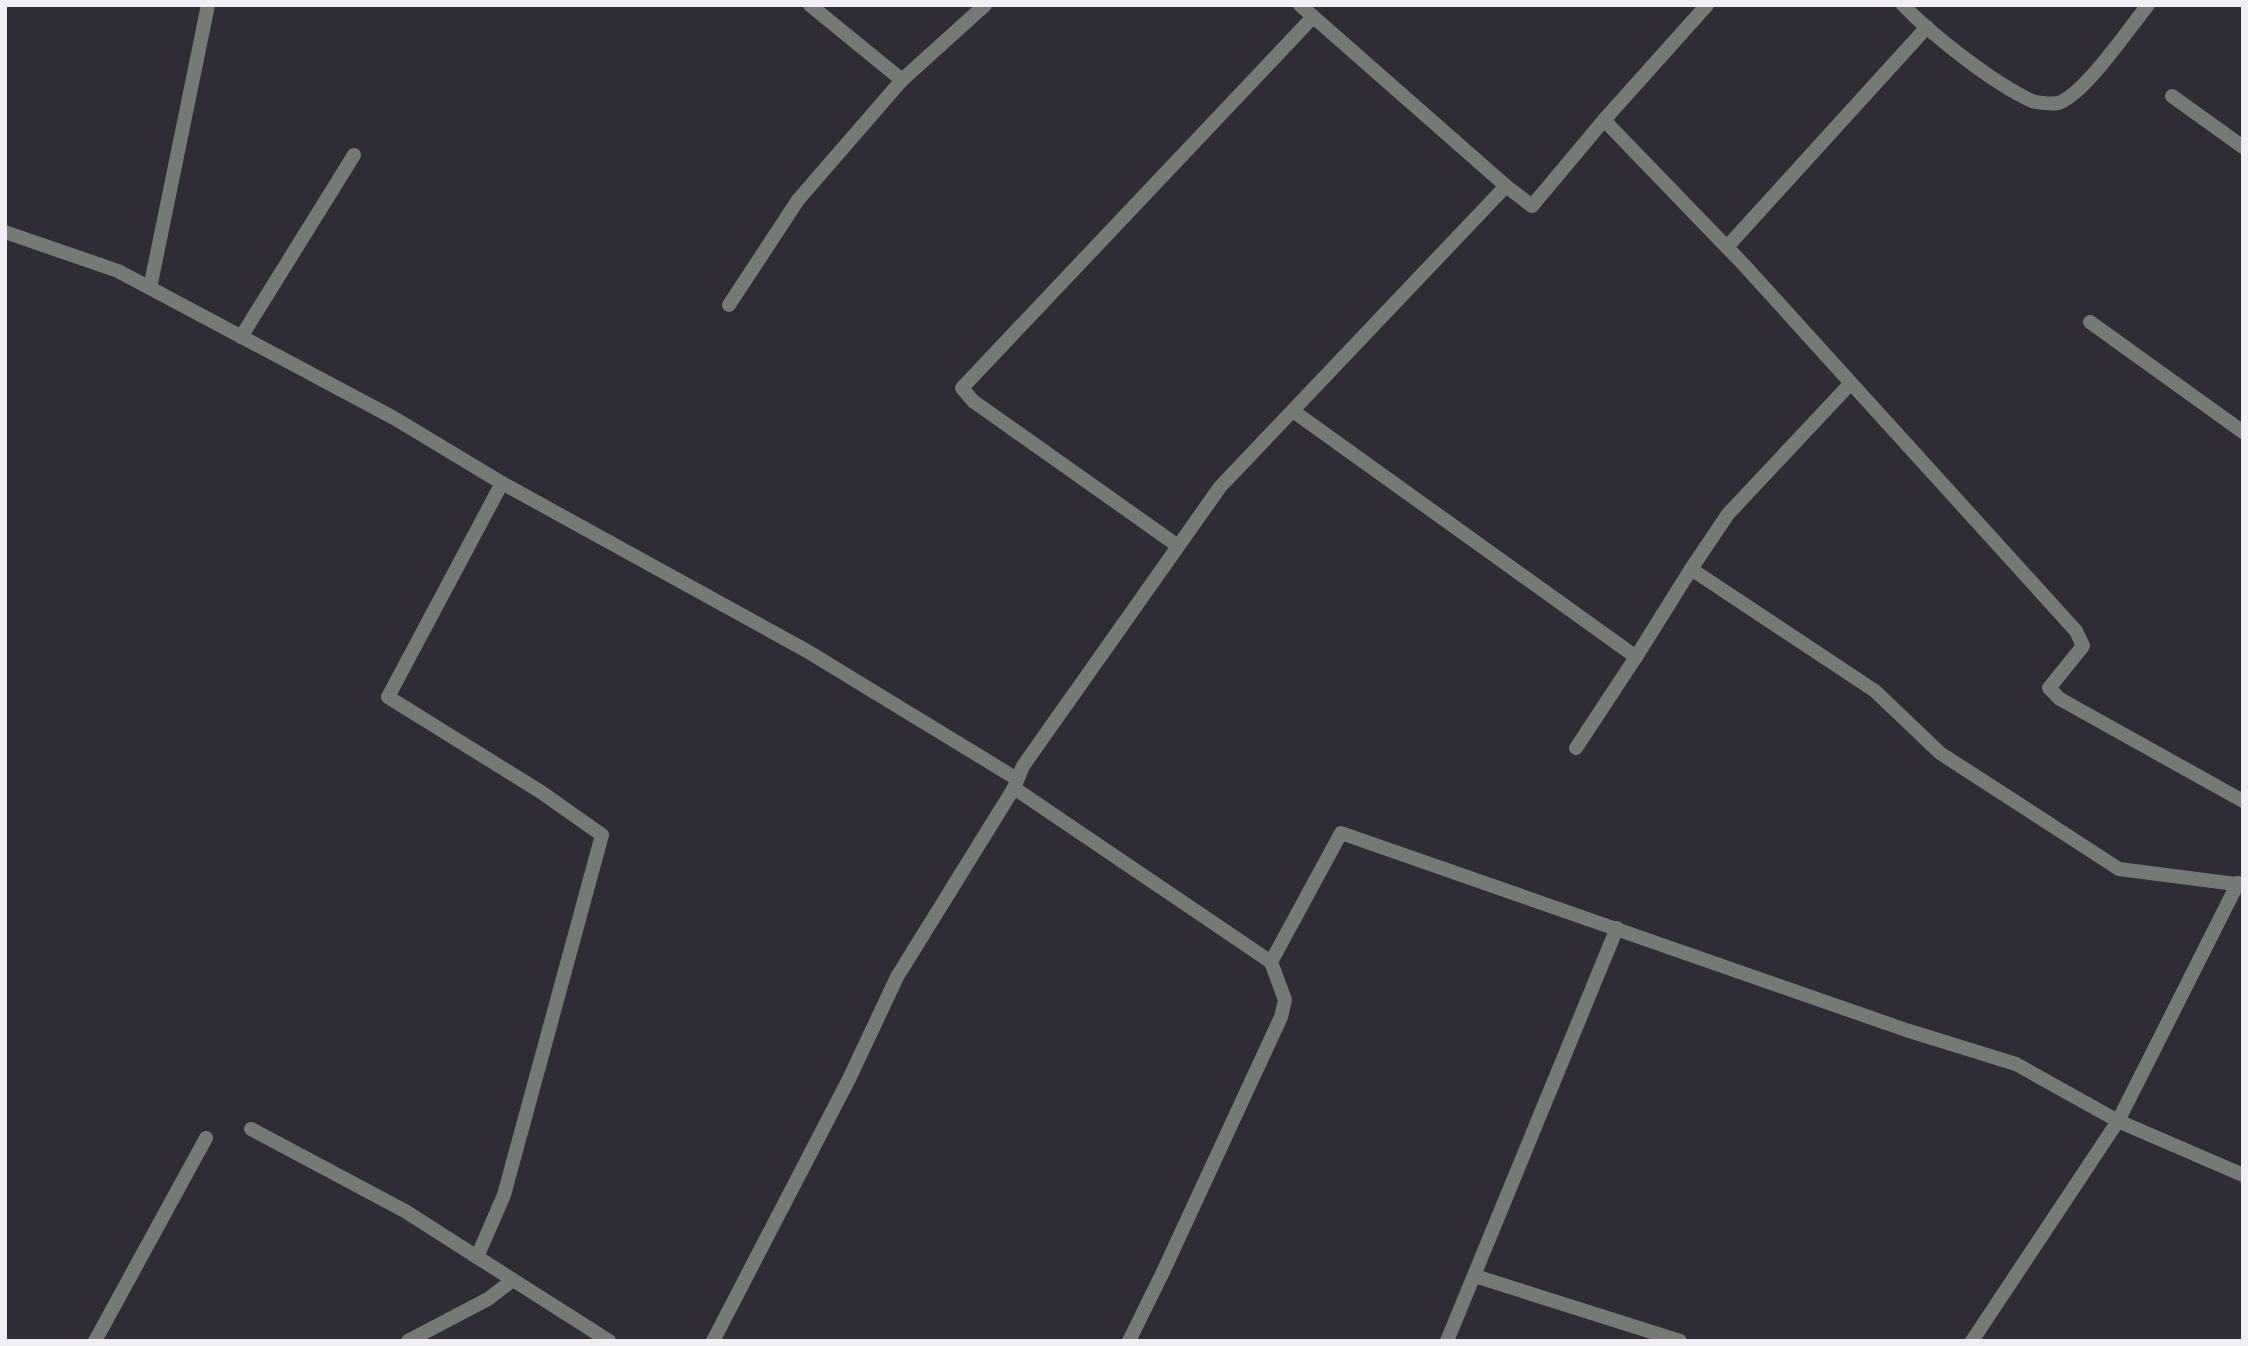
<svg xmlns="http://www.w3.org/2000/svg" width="2248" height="1346" viewBox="0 0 2248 1346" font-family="'Nunito Sans',sans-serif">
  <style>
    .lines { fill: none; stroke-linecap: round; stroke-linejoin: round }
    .street { stroke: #767a77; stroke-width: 14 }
  </style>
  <rect width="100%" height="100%" fill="#302c35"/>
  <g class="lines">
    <g class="street">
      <polyline points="810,5 902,80"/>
      <polyline points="1300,5 1506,186 1532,206 1604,120 1707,5"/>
      <path d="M1903,5C1933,36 1993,83 2032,101C2037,103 2052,104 2058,103C2085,94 2129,28 2148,5"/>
      <polyline points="2172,96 2243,147"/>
      <polyline points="1604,120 1744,265 2076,631 2083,646 2049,688 2060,699 2243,801"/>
      <polyline points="5,232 118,271 394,418 502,483 807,651 1017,779"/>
      <polyline points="1727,247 1927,27"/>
      <polyline points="150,288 208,5"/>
      <polyline points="729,305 798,200 902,80 985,5"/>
      <polyline points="2090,322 2243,432"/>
      <polyline points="241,337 354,155"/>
      <polyline points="1293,411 1636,657 1576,748"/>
      <polyline points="502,483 388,697 541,792 602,835 504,1195 477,1257 609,1341"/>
      <polyline points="1178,546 973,401 962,388 1313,17"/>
      <polyline points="1691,569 1875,691 1940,753 2119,869 2243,885"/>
      <polyline points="1636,657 1691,569 1728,514 1851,383"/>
      <polyline points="1014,788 1271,962 1285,1000 1281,1017 1163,1272 1129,1341"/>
      <polyline points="1271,962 1341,833 1906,1030 2016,1064 2118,1121 2243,1175"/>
      <polyline points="251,1129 405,1211 477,1257"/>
      <polyline points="1475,1276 1680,1341"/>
      <polyline points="95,1341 206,1138"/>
      <polyline points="408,1341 488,1299 513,1280"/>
      <polyline points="713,1341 849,1079 897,977 1014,788 1023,766 1220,487 1506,186"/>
      <polyline points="1447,1341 1617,928"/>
      <polyline points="1972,1341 2118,1121 2238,883"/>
    </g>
  </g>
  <rect width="2248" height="1346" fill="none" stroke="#f1eff5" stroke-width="14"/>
</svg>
